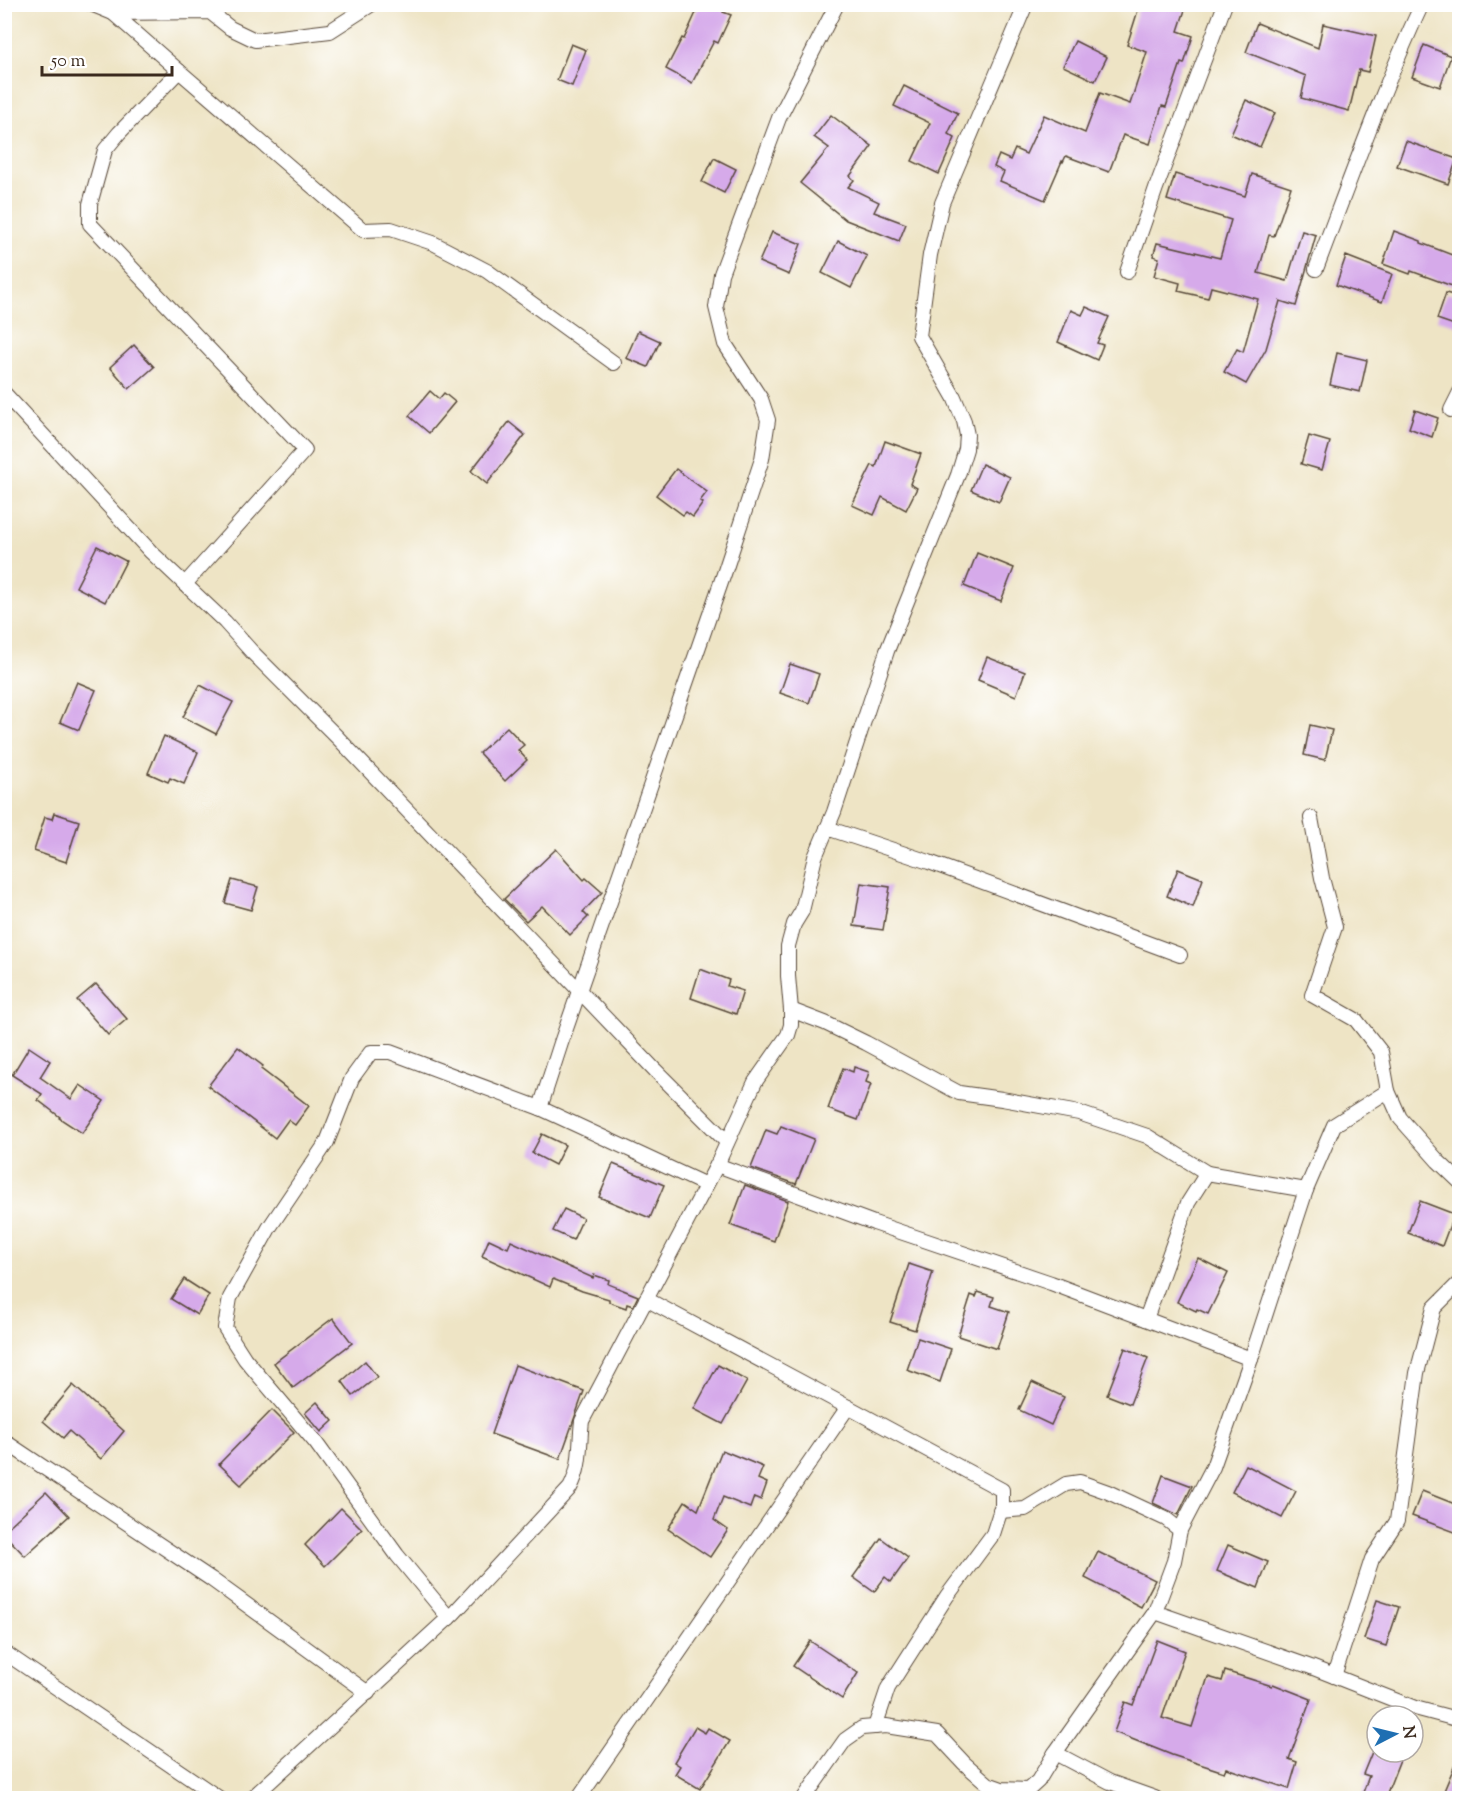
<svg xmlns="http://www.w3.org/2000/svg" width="1464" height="1803" viewBox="0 0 1464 1803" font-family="'Sorts Mill Goudy',serif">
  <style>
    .building { fill: #d6aaea }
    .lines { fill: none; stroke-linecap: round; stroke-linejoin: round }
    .minor-casing { stroke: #564637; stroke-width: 16 }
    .minor { stroke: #fff; stroke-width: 14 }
  </style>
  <rect width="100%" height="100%" fill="#fff"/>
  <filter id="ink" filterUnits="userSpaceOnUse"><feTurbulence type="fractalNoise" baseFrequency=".0167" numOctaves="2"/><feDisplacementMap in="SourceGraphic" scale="12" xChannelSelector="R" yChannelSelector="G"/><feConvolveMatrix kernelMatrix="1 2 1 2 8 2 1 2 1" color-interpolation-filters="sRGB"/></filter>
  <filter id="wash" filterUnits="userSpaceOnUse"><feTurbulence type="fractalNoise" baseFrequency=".008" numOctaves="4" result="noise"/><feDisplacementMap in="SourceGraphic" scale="24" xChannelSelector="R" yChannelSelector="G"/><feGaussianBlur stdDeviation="1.35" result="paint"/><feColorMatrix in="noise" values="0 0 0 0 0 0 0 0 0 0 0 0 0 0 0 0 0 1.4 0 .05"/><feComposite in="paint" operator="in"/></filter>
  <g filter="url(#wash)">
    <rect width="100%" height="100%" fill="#eee4c5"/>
    <g id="blocks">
      <g class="building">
        <polygon points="700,4 726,4 723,12 731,15 718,43 714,41 692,83 666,69 682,38 684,39"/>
        <polygon points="1140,4 1187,4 1178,31 1193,36 1184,64 1181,63 1166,107 1162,106 1150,144 1123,135 1109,172 1066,156 1063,162 1062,161 1045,200 1000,181 1004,172 994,167 999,155 1010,160 1015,149 1026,154 1044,115 1085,133 1100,93 1130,104 1147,52 1127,45"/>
        <polygon points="1257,23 1318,48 1323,24 1376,36 1368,72 1359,70 1349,111 1301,98 1306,76 1246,52"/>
        <polygon points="1075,41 1107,57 1095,81 1063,66"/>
        <polygon points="571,44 586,50 572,86 557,80"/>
        <polygon points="1424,45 1451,56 1440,87 1412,77"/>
        <polygon points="904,86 958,113 948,134 955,138 939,174 912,161 930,123 894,106"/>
        <polygon points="1246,100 1275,113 1260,147 1231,134"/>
        <polygon points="831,115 872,146 850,176 854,180 848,187 879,202 874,212 906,224 899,241 846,220 800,183 829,148 814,137"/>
        <polygon points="1406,141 1457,159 1448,184 1397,166"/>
        <polygon points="714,158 736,169 724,193 702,182"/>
        <polygon points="1175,174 1245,196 1252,174 1291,187 1274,236 1269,235 1258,273 1287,281 1302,231 1316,235 1296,306 1280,301 1266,349 1246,384 1224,372 1237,349 1243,352 1258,299 1211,287 1208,298 1178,291 1180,283 1154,276 1159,258 1153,256 1157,243 1220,258 1231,220 1167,200"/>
        <polygon points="1394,231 1421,241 1421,243 1460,258 1460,265 1452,286 1411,271 1410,274 1383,264"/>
        <polygon points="772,232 801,244 789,275 759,262"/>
        <polygon points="838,241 867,256 851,288 822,273"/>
        <polygon points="1346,256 1392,274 1382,302 1336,285"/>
        <polygon points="1446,293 1460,297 1460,327 1437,319"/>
        <polygon points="1086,307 1109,317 1097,343 1103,345 1097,360 1058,342 1071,310 1082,315"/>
        <polygon points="638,331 660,341 648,367 626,358"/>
        <polygon points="134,345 154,367 129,389 110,367"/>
        <polygon points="1337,353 1367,360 1360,392 1330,385"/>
        <polygon points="430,391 439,399 444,393 455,402 429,433 409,416"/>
        <polygon points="1415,410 1438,418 1432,437 1409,428"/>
        <polygon points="509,422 525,435 487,484 471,471"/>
        <polygon points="1309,436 1330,442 1322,470 1301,464"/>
        <polygon points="885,441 921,454 910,484 917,488 906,510 882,497 874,515 852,505 872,465 876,467"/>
        <polygon points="982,464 1010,477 999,502 971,490"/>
        <polygon points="676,469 707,492 700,501 703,503 693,517 686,512 683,515 656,495"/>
        <polygon points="97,546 126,561 105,602 76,587"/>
        <polygon points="977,553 1014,568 1001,601 964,586"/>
        <polygon points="987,657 1025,672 1016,696 978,680"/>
        <polygon points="790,664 819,674 809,703 780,693"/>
        <polygon points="77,682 96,690 79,730 60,722"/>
        <polygon points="200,685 233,702 216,734 183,717"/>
        <polygon points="1310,725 1332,730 1325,760 1304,755"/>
        <polygon points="507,727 524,745 518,750 527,760 505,781 479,753"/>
        <polygon points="164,736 198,752 184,784 170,778 168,782 148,773"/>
        <polygon points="54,813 79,821 66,862 34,851 45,817 52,819"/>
        <polygon points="556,849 584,880 586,878 602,892 583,912 588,917 570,935 542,906 526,921 504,899"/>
        <polygon points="1178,869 1203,879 1193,907 1167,896"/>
        <polygon points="232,880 258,887 251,910 225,903"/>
        <polygon points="861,883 890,887 883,930 854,926"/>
        <polygon points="700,969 729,980 727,986 743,991 736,1014 691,998"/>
        <polygon points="96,984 127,1019 108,1035 77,1000"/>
        <polygon points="29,1047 50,1061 40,1077 71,1099 80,1085 104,1101 82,1133 59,1118 60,1117 38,1100 42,1094 12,1075"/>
        <polygon points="238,1047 263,1066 261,1069 309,1106 295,1125 288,1120 275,1138 208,1086"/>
        <polygon points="854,1067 869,1072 866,1082 871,1084 858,1120 828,1109 843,1068 853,1072"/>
        <polygon points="781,1126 814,1139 796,1184 751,1168 766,1130 777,1134"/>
        <polygon points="542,1134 565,1145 555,1165 532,1153"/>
        <polygon points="613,1164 664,1185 650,1218 599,1197"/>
        <polygon points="745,1185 788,1201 774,1241 730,1225"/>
        <polygon points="1420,1201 1454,1214 1442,1246 1408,1233"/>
        <polygon points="564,1209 583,1218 573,1240 553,1231"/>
        <polygon points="489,1239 508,1248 511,1241 593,1278 594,1275 609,1280 608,1284 638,1296 633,1306 627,1304 626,1308 609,1302 609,1299 582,1291 553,1279 550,1287 482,1256"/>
        <polygon points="1198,1258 1228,1273 1208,1314 1197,1309 1196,1311 1177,1302"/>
        <polygon points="909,1264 933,1272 915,1330 890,1322"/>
        <polygon points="184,1279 209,1295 197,1315 171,1299"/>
        <polygon points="978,1292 994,1297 991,1306 1009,1312 997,1349 958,1336 971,1295 976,1297"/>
        <polygon points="333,1318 352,1343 293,1388 274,1363"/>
        <polygon points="918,1338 951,1349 940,1382 907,1370"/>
        <polygon points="1125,1348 1148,1358 1130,1404 1107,1395"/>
        <polygon points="365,1361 377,1377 353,1396 342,1381"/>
        <polygon points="515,1365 584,1391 560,1459 491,1434"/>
        <polygon points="718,1365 747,1381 723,1424 694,1409"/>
        <polygon points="1032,1382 1064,1397 1051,1425 1019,1410"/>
        <polygon points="73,1385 124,1431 101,1459 69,1431 63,1438 43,1421"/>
        <polygon points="317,1402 333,1421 321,1432 305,1413"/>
        <polygon points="272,1410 294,1432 241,1485 219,1464"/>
        <polygon points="722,1450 763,1467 758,1479 767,1483 761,1500 754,1497 750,1508 723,1497 714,1520 728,1530 710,1557 668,1529 685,1501 698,1510"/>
        <polygon points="1246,1465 1296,1491 1282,1518 1232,1492"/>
        <polygon points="1163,1475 1192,1486 1178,1515 1153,1503"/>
        <polygon points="1422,1491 1460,1506 1460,1534 1412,1516"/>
        <polygon points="46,1492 69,1516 25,1556 4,1534 4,1531"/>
        <polygon points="341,1508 362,1529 325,1566 305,1545"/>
        <polygon points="881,1538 908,1558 891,1582 885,1577 874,1592 853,1577"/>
        <polygon points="1228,1545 1268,1562 1258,1588 1217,1571"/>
        <polygon points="1098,1552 1155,1580 1141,1607 1085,1578"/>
        <polygon points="1377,1600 1399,1607 1386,1646 1364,1639"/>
        <polygon points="1157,1640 1185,1651 1162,1718 1192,1727 1208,1677 1222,1681 1225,1671 1272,1686 1273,1684 1311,1699 1289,1759 1297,1762 1289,1789 1226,1768 1224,1772 1172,1755 1114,1732 1125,1702 1133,1705"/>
        <polygon points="810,1641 858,1673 842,1699 793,1666"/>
        <polygon points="695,1727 705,1733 708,1728 730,1741 700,1789 675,1774 680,1766 674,1762"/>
        <polygon points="1372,1752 1403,1752 1385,1798 1361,1798 1369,1776 1363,1774"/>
        <polygon points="1459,1755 1460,1798 1441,1798"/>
      </g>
    </g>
  </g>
  <g filter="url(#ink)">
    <use href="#blocks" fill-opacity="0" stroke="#564637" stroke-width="1.5"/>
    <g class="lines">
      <defs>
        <g id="minor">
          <polyline points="91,4 113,13 210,12 230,28 255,40 330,31 372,4"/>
          <polyline points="113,13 179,71"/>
          <path d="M1316,269C1350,180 1382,90 1422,4"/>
          <polyline points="1127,272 1156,188 1225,4"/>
          <polyline points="4,393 151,552 225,622 252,652 338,738 655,1070 727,1142"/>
          <polyline points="1451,410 1460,392"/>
          <polyline points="185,584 305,450 90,224 90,204 105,150 119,133 179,71 363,230 391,229 433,243 487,271 614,363"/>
          <polyline points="827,828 929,862 1180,955"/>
          <polyline points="791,1010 825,1023 866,1043 959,1093 1002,1099 1079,1113 1147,1136 1207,1173 1188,1203 1146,1319"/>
          <polyline points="1388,1091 1400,1118 1438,1161 1460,1182"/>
          <polyline points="540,1108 561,1043 725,571 762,459 768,420 761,399 725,344 716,307 721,274 779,118 837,4"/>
          <polyline points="717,1165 874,1223 1051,1283 1251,1359 1213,1467 1180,1530"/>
          <polyline points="1207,1173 1306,1190 1334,1125 1388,1091 1381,1052 1356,1020 1312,995 1335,927 1322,878 1311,818"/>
          <polyline points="1251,1359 1306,1190"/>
          <polyline points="848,1407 1002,1490 1002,1506 993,1534 947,1596 888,1688 875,1727"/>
          <polyline points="4,1441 211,1579 368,1693"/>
          <polyline points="1155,1612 1311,1667 1415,1708 1460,1720"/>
          <polyline points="449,1618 397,1555 316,1443 245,1359 225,1328 230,1298 269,1228 327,1142 352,1078 371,1052 390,1052 540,1108 706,1185"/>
          <polyline points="4,1652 219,1798"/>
          <polyline points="1334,1676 1372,1559 1397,1521 1417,1373 1434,1308 1460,1282"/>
          <polyline points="1055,1753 1110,1782 1155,1798"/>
          <path d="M252,1798L454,1613L570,1488C582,1466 579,1444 582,1421L717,1165L755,1082L788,1035L791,1025V1010L788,976V946L794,924L802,911L815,857L834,812L887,651L958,475L966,449L967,435L964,421L954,397L919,336L930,255L942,203L1026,4"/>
          <polyline points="579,1798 848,1407 646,1299"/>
          <polyline points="804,1798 845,1740 862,1728 886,1726 937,1734 964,1763 988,1784 1002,1789 1028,1790 1038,1781 1055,1753 1155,1612 1174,1561 1180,1530 1166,1519 1108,1492 1080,1482 1066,1484 1025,1509 1000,1511"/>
        </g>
      </defs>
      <use href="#minor" class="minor-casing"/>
      <use href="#minor" class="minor"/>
    </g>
  </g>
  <rect width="1464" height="1803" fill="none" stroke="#fff" stroke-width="24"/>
  <g transform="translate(1395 1734) rotate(83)"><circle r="28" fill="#ffffff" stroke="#b1aaa5" stroke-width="1.5"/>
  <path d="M0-4.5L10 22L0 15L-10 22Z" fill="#1f6fb2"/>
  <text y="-9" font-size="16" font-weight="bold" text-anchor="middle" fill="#3b2a1e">N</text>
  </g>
  <path d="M42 66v9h130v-9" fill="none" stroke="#3b2a1e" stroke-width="3"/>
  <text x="51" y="66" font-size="18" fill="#3b2a1e" stroke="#ffffff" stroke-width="4.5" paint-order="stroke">50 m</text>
</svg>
